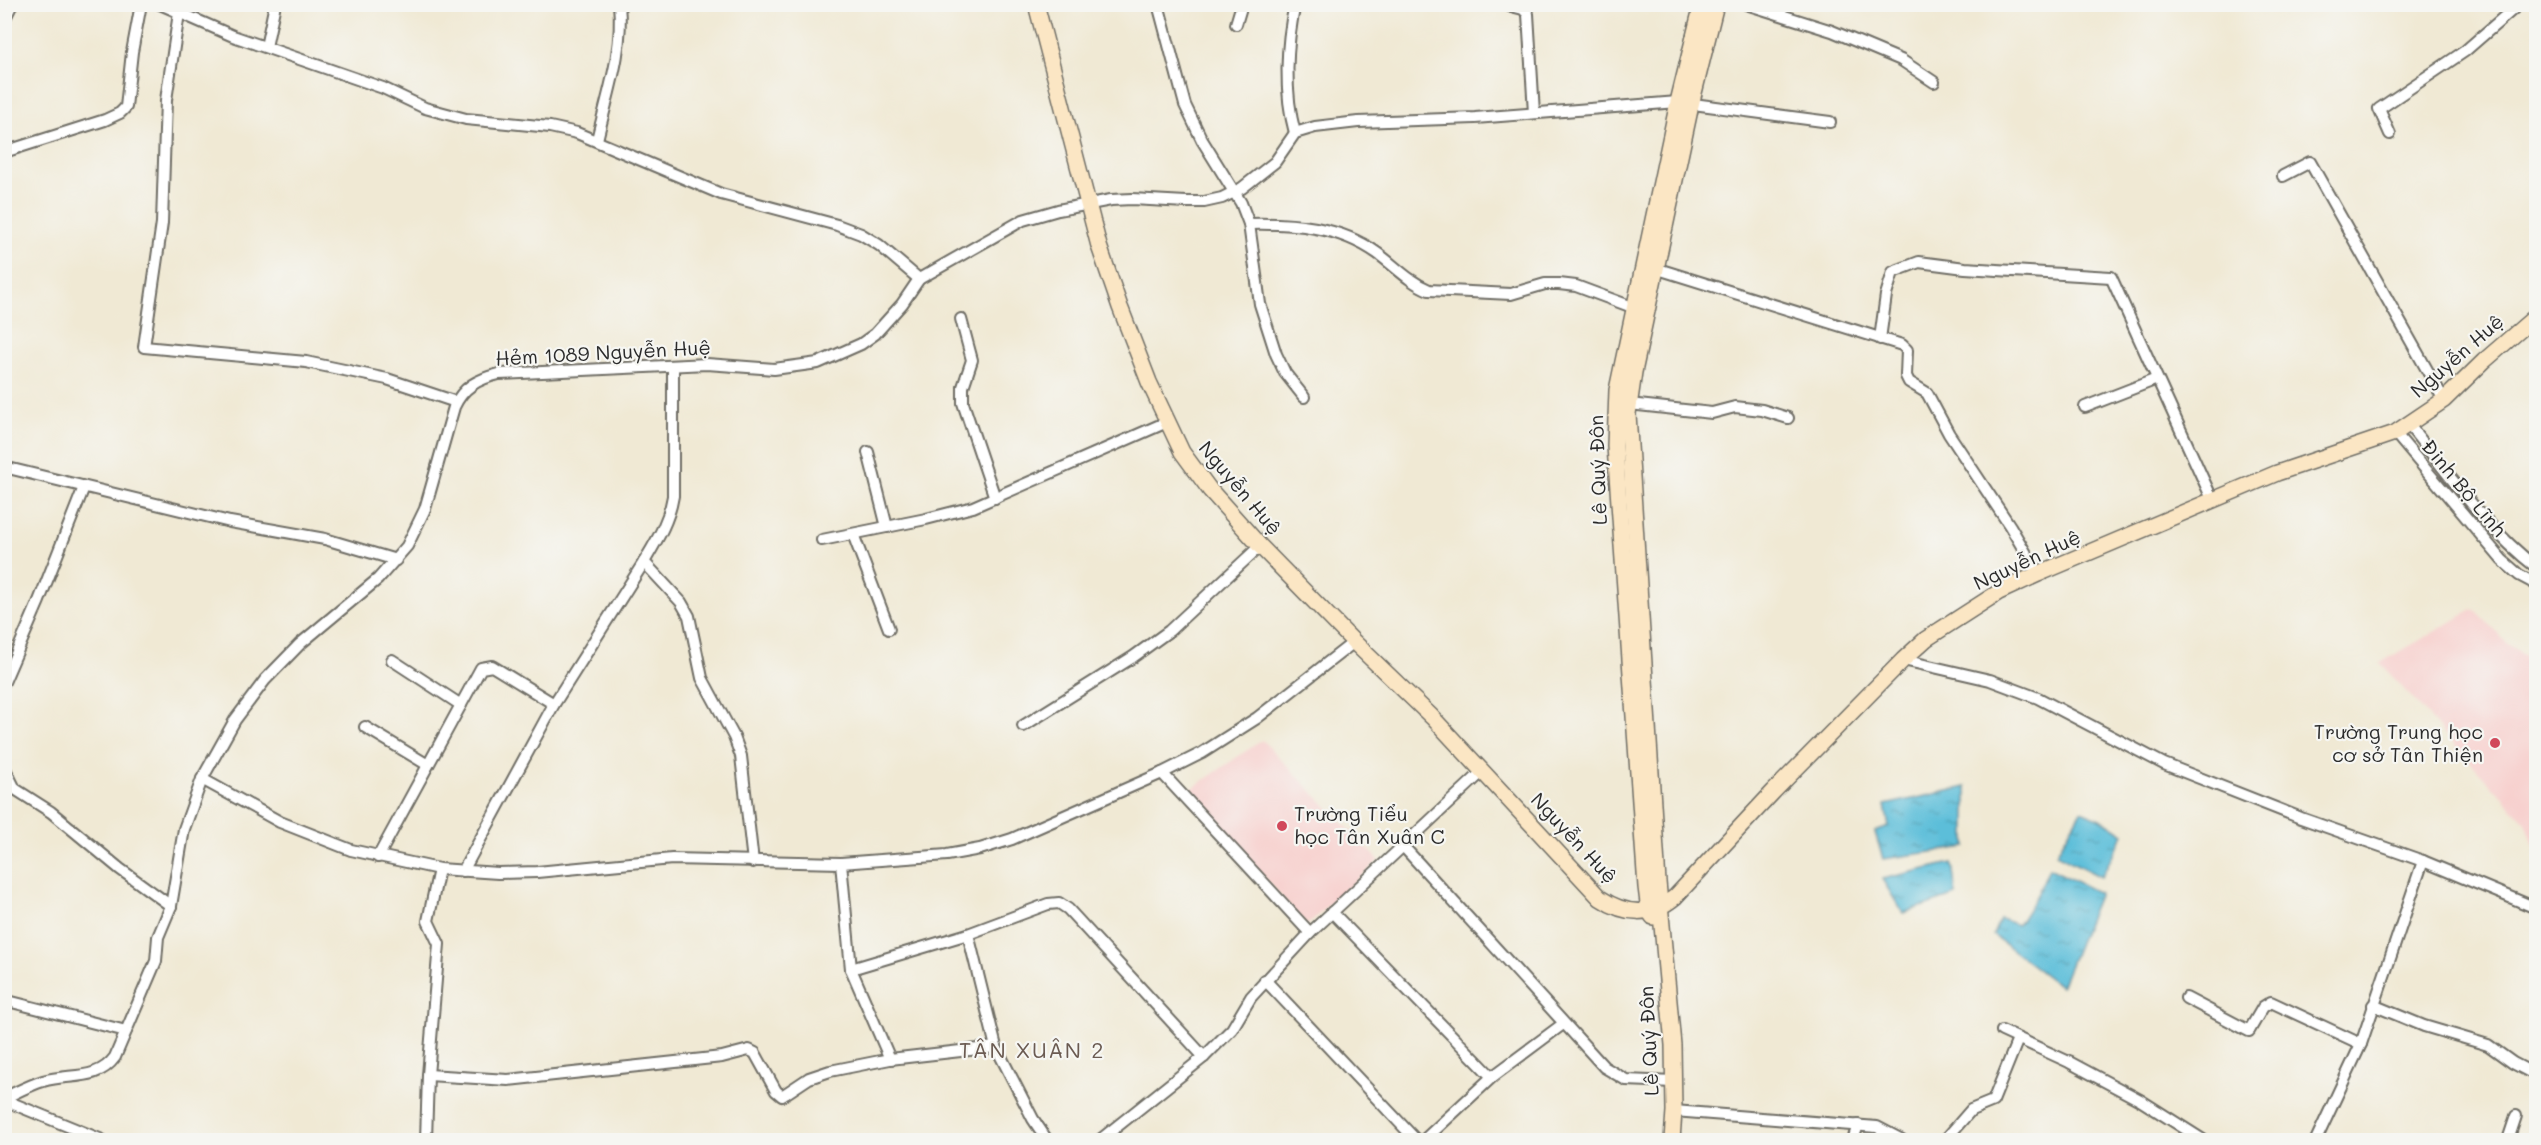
<svg xmlns="http://www.w3.org/2000/svg" width="2541" height="1145" viewBox="0 0 2541 1145" font-family="Mali,sans-serif">
  <style>
    .built { fill: #f7d0ce }
    .water { fill: url(#water-ripples); stroke: #437482; stroke-width: 1.5 }
    .lines { fill: none; stroke-linecap: round; stroke-linejoin: round }
    .street-casing { stroke: #706e66; stroke-width: 14 }
    .secondary-casing { stroke: #706e66; stroke-width: 18 }
    .street { stroke: #fff; stroke-width: 10 }
    .secondary { stroke: #fbe6c4; stroke-width: 15 }
    .poi-dot { fill: #d1495b; stroke: #f6f6f2; stroke-width: 2 }
    .labels { text-anchor: middle; stroke-width: 4.5; stroke-linejoin: round; paint-order: stroke }
    .street-label { font-size: 20px; fill: #2b2b2b; stroke: #f6f6f2 }
    .poi-label { font-size: 20px; fill: #2b2b2b; stroke: #f6f6f2; text-anchor: end }
    .quarter-label { font-size: 22px; letter-spacing: 1.5px; fill: #6b5b52; stroke: #f6f6f2 }
  </style>
  <defs>
    <pattern id="water-ripples" width="26" height="14" patternUnits="userSpaceOnUse" patternTransform="scale(1.5)"><rect width="26" height="14" fill="#5bbed9"/><path d="M2 4q2-2 4 0t4 0M15 11q2-2 4 0t4 0" fill="none" stroke="#4b9bb0"/></pattern>
  </defs>
  <rect width="100%" height="100%" fill="#f6f6f2"/>
  <filter id="ink" filterUnits="userSpaceOnUse"><feTurbulence type="fractalNoise" baseFrequency=".0167" numOctaves="2"/><feDisplacementMap in="SourceGraphic" scale="12" xChannelSelector="R" yChannelSelector="G"/><feConvolveMatrix kernelMatrix="1 2 1 2 8 2 1 2 1" color-interpolation-filters="sRGB"/></filter>
  <filter id="wash" filterUnits="userSpaceOnUse"><feTurbulence type="fractalNoise" baseFrequency=".008" numOctaves="4" result="noise"/><feDisplacementMap in="SourceGraphic" scale="24" xChannelSelector="R" yChannelSelector="G"/><feGaussianBlur stdDeviation="1.35" result="paint"/><feColorMatrix in="noise" values="0 0 0 0 0 0 0 0 0 0 0 0 0 0 0 0 0 1.4 0 .05"/><feComposite in="paint" operator="in"/></filter>
  <g filter="url(#wash)">
    <rect width="100%" height="100%" fill="#f0e9d4"/>
    <g class="built">
      <polygon points="2474,609 2508,644 2536,663 2536,851 2526,823 2380,663"/>
      <polygon points="1262,740 1379,860 1307,925 1187,792"/>
    </g>
    <g class="water">
      <polygon points="1966,787 1966,847 1883,859 1875,832 1889,827 1885,805"/>
      <polygon points="2081,811 2101,819 2124,834 2101,877 2056,854"/>
      <polygon points="1952,863 1956,895 1903,913 1882,879"/>
      <polygon points="2049,868 2099,893 2061,987 1993,935 2000,919 2018,925 2037,895"/>
    </g>
  </g>
  <g filter="url(#ink)">
    <g class="lines">
      <defs>
        <g id="street">
          <polyline points="160,4 233,36 383,88 425,108 466,119 550,127 577,133 721,194 837,225 861,234 879,245 919,279"/>
          <polyline points="1158,4 1185,105 1202,140 1241,203 1249,224 1260,304 1276,354 1285,373 1304,397"/>
          <polyline points="1503,4 1523,9 1528,14 1534,113"/>
          <polyline points="1746,4 1832,31 1901,60 1934,82"/>
          <polyline points="179,13 166,100 162,223 144,347 306,362 387,379 456,402"/>
          <polyline points="4,20 12,4"/>
          <polyline points="1236,24 1242,4"/>
          <polyline points="266,47 275,4"/>
          <path d="M1295,133C1284,93 1286,45 1295,4"/>
          <polyline points="2390,134 2379,109 2465,51 2519,4"/>
          <path d="M597,140C607,96 624,50 619,4"/>
          <polyline points="4,152 105,120 120,113 126,107 132,52 141,4"/>
          <polyline points="2283,176 2310,162 2444,400"/>
          <path d="M1249,224C1294,223 1339,226 1377,253C1394,265 1409,282 1429,290L1511,294L1545,284H1559L1576,286L1635,308"/>
          <polyline points="1658,269 1902,345 1907,350 1906,376 1909,382 1927,393 1949,434 2010,526 2038,574"/>
          <polyline points="961,319 972,360 963,387 963,403 995,498"/>
          <polyline points="1880,339 1886,295 1893,272 1919,262 1965,268 2111,277 2213,501"/>
          <path d="M673,366V496C669,521 657,540 644,562L681,602L689,616L702,678L734,737L741,756L753,862"/>
          <polyline points="1629,404 1712,413 1735,407 1762,410 1788,418"/>
          <polyline points="2085,407 2157,379"/>
          <path d="M2408,424C2448,473 2486,529 2536,567"/>
          <polyline points="2395,433 2502,560 2519,575 2536,584"/>
          <polyline points="868,452 887,527"/>
          <polyline points="4,467 230,522 325,539 396,560"/>
          <polyline points="853,534 889,629"/>
          <polyline points="822,540 926,519 973,507 1167,422"/>
          <polyline points="392,660 461,705"/>
          <polyline points="1903,660 1990,680 2038,698 2164,764 2301,818 2423,861 2536,908"/>
          <polyline points="4,682 39,601 84,487"/>
          <polyline points="1023,726 1133,657 1169,631 1260,546"/>
          <polyline points="365,727 428,765"/>
          <polyline points="4,767 15,789 51,812 120,869 171,906"/>
          <polyline points="202,779 280,822 351,850 439,869 498,873 537,872 672,859 841,863 947,855 980,849 1012,839 1162,773"/>
          <polyline points="1402,845 1604,1067 1626,1080 1674,1082"/>
          <polyline points="378,857 481,668 492,666 554,704"/>
          <polyline points="841,863 851,969 890,1059"/>
          <polyline points="463,871 554,704 644,562"/>
          <polyline points="1332,912 1492,1077 1424,1140"/>
          <polyline points="1310,933 1162,773 1202,753 1257,718 1354,642"/>
          <polyline points="968,934 996,1047 1033,1119 1047,1140"/>
          <polyline points="851,969 968,934 1048,904 1059,903 1068,909 1204,1057"/>
          <polyline points="1265,980 1416,1140"/>
          <polyline points="2186,998 2249,1031 2263,1007 2271,1002 2361,1044"/>
          <polyline points="4,1000 126,1031"/>
          <polyline points="2373,1005 2424,1026 2488,1045 2513,1063 2536,1075"/>
          <polyline points="2002,1031 2069,1062 2140,1100 2203,1140"/>
          <polyline points="428,1075 508,1080 722,1057 749,1050 755,1053 776,1091 782,1096 809,1078 830,1071 890,1059 996,1047"/>
          <polyline points="1492,1077 1563,1024"/>
          <path d="M4,1098C17,1092 30,1085 43,1081C69,1073 97,1082 115,1057L156,961L158,937L171,906L184,829L202,779L235,720L265,680L300,644L378,579L407,546L425,509L454,407C463,387 478,379 499,374L707,364L774,369L818,363L861,344L875,334L902,304L919,279L1023,220L1058,210L1111,200L1132,199L1186,202H1204L1222,198L1242,188L1275,162L1295,133L1315,127L1358,122L1475,118L1678,102L1830,122"/>
          <polyline points="4,1100 102,1140"/>
          <polyline points="1674,1111 1877,1127 1902,1140"/>
          <polyline points="426,1140 428,1075 439,944 428,921 439,869"/>
          <polyline points="1100,1140 1204,1057 1232,1029 1251,997 1310,933 1483,771"/>
          <polyline points="1853,1140 1858,1125"/>
          <polyline points="1945,1140 1971,1110 1993,1101 2018,1039"/>
          <polyline points="2316,1140 2361,1044 2423,861"/>
          <polyline points="2508,1140 2516,1116"/>
        </g>
        <g id="secondary">
          <path d="M1036,4L1099,246L1120,307L1149,382L1182,452L1210,490L1260,546L1354,642L1432,717L1600,898C1625,915 1651,917 1675,897L1774,791L1903,660L1926,639L1999,592L2038,574L2277,473L2395,433L2444,400L2484,361L2536,316"/>
          <polyline points="1653,917 1649,911 1646,887 1615,446 1617,390 1678,102 1702,4"/>
          <polyline points="1672,1140 1674,1111 1673,1045 1658,882 1628,414 1634,372 1691,105 1716,4"/>
        </g>
      </defs>
      <use href="#street" class="street-casing"/>
      <use href="#secondary" class="secondary-casing"/>
      <use href="#street" class="street"/>
      <use href="#secondary" class="secondary"/>
    </g>
  </g>
  <g class="poi-dot">
    <circle cx="2495" cy="743" r="6"/>
    <circle cx="1282" cy="826" r="6"/>
  </g>
  <g class="labels">
    <g class="street-label">
      <text transform="translate(603 353) rotate(-3)" y="7">Hẻm 1089 Nguyễn Huệ</text>
      <text transform="translate(2457 356) rotate(-41)" y="7">Nguyễn Huệ</text>
      <text transform="translate(1598 470) rotate(-92)" y="7">Lê Quý Đôn</text>
      <text transform="translate(1240 488) rotate(50)" y="7">Nguyễn Huệ</text>
      <text transform="translate(2464 488) rotate(50)" y="7">Đinh Bộ Lĩnh</text>
      <text transform="translate(2027 560) rotate(-25)" y="7">Nguyễn Huệ</text>
      <text transform="translate(1574 838) rotate(47)" y="7">Nguyễn Huệ</text>
      <text transform="translate(1649 1041) rotate(-93)" y="7">Lê Quý Đôn</text>
    </g>
    <g class="poi-label">
      <text x="2483" y="739">Trường Trung học<tspan x="2483" dy="23">cơ sở Tân Thiện</tspan></text>
      <text x="1294" y="821" text-anchor="start">Trường Tiểu<tspan x="1294" dy="23">học Tân Xuân C</tspan></text>
    </g>
    <g class="quarter-label">
      <text x="1032" y="1058">TÂN XUÂN 2</text>
    </g>
  </g>
  <rect width="2541" height="1145" fill="none" stroke="#f6f6f2" stroke-width="24"/>
</svg>
